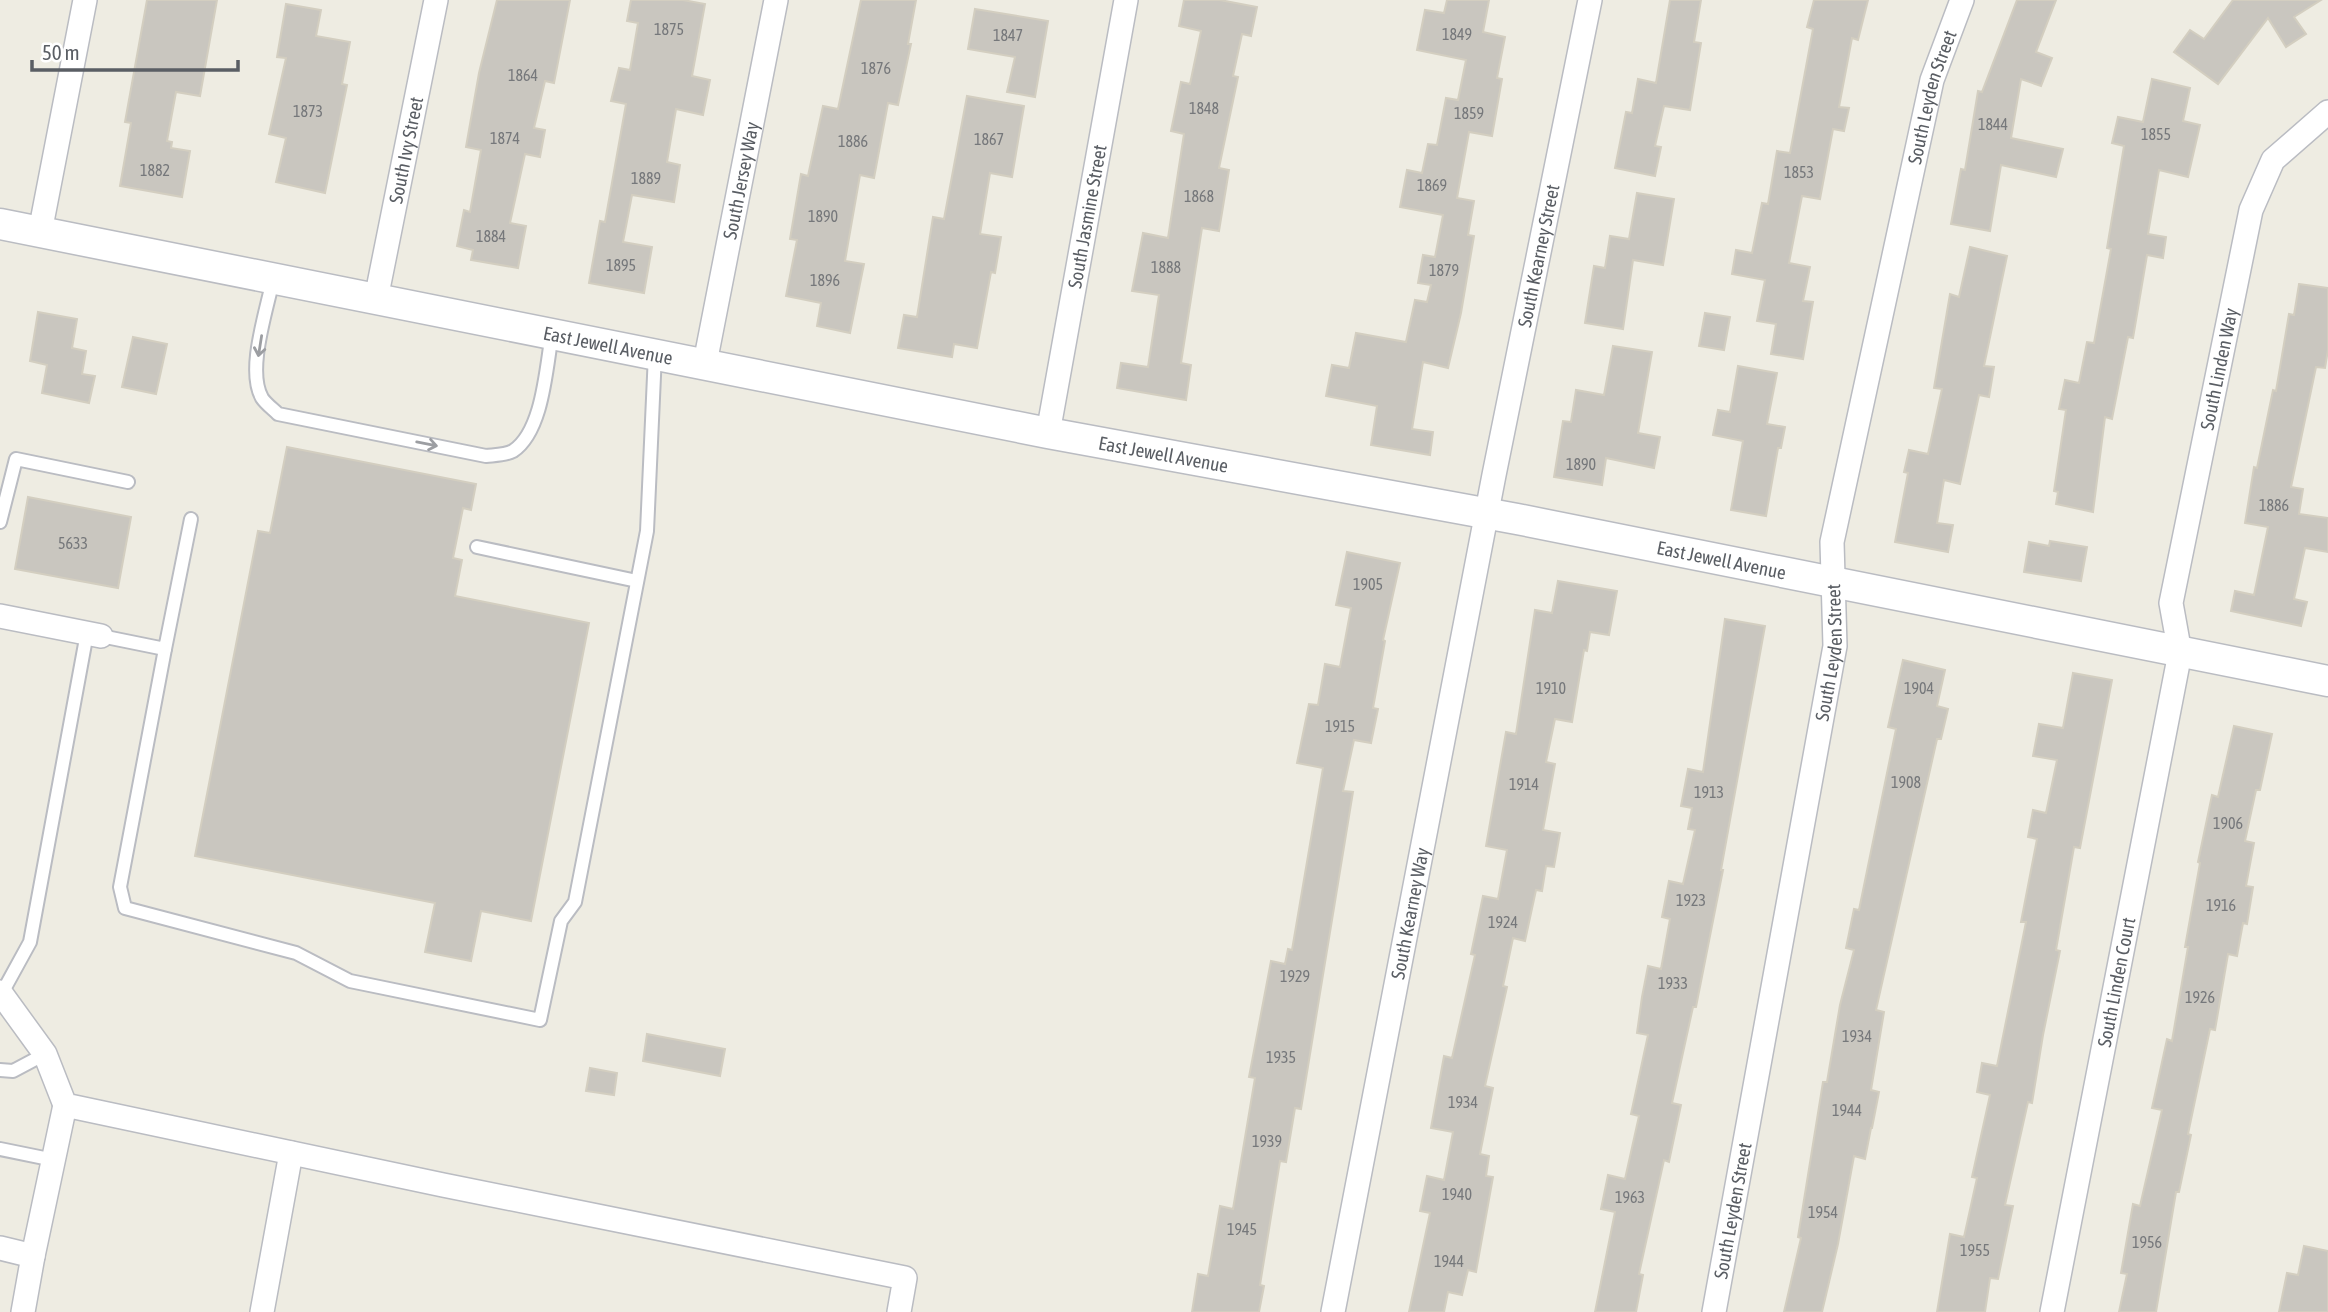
<svg xmlns="http://www.w3.org/2000/svg" width="2328" height="1312" viewBox="0 0 2328 1312" font-family="'Asap Condensed',sans-serif">
  <style>
    .building { fill: #c9c6bf; stroke: #d3cec0; stroke-width: 2 }
    .lines { fill: none; stroke-linecap: round; stroke-linejoin: round }
    .service-casing { stroke: #babcc2; stroke-width: 16 }
    .minor-casing { stroke: #babcc2; stroke-width: 26 }
    .tertiary-casing { stroke: #babcc2; stroke-width: 33 }
    .service { stroke: #fff; stroke-width: 12 }
    .minor { stroke: #fff; stroke-width: 23 }
    .tertiary { stroke: #fff; stroke-width: 30 }
    .oneway { stroke: #9c9ea2 }
    .labels { text-anchor: middle; stroke-width: 5; stroke-linejoin: round; paint-order: stroke }
    .number-label { font-size: 16px; fill: #76787b }
    .street-label { font-size: 19px; fill: #5a5e64; stroke: #fff }
  </style>
  <rect width="100%" height="100%" fill="#eeece2"/>
  <g class="building">
    <polygon points="147,0 217,0 200,96 176,92 167,141 172,142 171,148 190,151 182,197 120,186 131,123 125,122"/>
    <polygon points="497,0 570,0 554,83 545,81 534,128 545,130 540,157 525,154 510,223 526,226 518,268 471,260 473,250 457,246 464,210 470,212 481,150 466,147 479,73"/>
    <polygon points="631,0 683,0 705,4 692,76 710,80 703,115 676,109 667,162 680,165 674,202 632,195 623,242 652,247 644,293 589,283 600,221 605,222 626,104 611,101 619,68 630,70 638,23 627,21"/>
    <polygon points="861,0 916,0 908,44 911,44 898,105 888,103 874,178 860,175 845,261 864,264 850,333 817,326 821,303 786,296 797,240 790,239 801,174 808,176 823,106 838,109"/>
    <polygon points="1184,0 1220,0 1257,7 1251,36 1242,34 1233,76 1238,77 1219,168 1229,170 1219,231 1202,228 1181,363 1191,365 1186,400 1117,388 1121,363 1148,367 1159,295 1132,291 1143,233 1168,238 1184,134 1171,131 1181,82 1190,84 1201,31 1179,26"/>
    <polygon points="1447,0 1489,0 1483,32 1505,37 1497,78 1502,79 1492,136 1469,132 1457,198 1474,201 1468,235 1474,236 1461,313 1448,368 1423,362 1412,429 1433,432 1430,455 1371,445 1377,406 1326,396 1332,365 1349,368 1356,333 1406,342 1415,300 1427,302 1431,285 1418,283 1423,255 1435,257 1443,215 1400,207 1407,170 1422,173 1428,144 1437,145 1446,98 1458,100 1466,60 1417,50 1425,10 1444,13"/>
    <polygon points="1670,0 1701,0 1694,42 1701,43 1690,110 1664,106 1655,146 1661,147 1655,176 1615,168 1626,112 1632,113 1638,79 1656,83"/>
    <polygon points="1814,0 1868,0 1858,40 1852,38 1839,107 1849,108 1844,131 1833,129 1820,199 1802,196 1789,263 1810,267 1803,301 1813,302 1803,359 1771,354 1776,324 1757,321 1765,280 1732,274 1736,250 1752,253 1762,203 1768,204 1777,151 1790,153 1813,29 1807,27"/>
    <polygon points="2017,0 2056,0 2036,52 2052,58 2041,86 2021,79 2011,138 2063,149 2056,177 2001,165 1990,231 1951,224 1961,169 1965,170 1978,91 1982,92"/>
    <polygon points="2233,0 2321,0 2294,17 2306,34 2286,47 2268,18 2218,84 2174,52 2190,30 2204,39"/>
    <polygon points="286,4 321,10 316,36 350,42 342,84 347,85 325,193 276,182 286,138 269,134 286,58 277,57"/>
    <polygon points="975,9 1048,21 1035,97 1007,92 1015,57 968,49"/>
    <polygon points="2152,79 2190,88 2183,121 2200,125 2188,177 2159,170 2148,234 2166,237 2163,258 2147,255 2133,338 2128,337 2112,419 2105,417 2093,512 2056,504 2058,492 2054,491 2066,410 2059,409 2065,380 2079,383 2087,342 2094,343 2111,249 2107,248 2124,146 2112,143 2118,117 2143,122"/>
    <polygon points="967,96 1024,106 1012,177 990,173 980,234 1001,237 995,273 991,272 977,348 954,344 952,357 898,348 904,315 917,317 933,217 944,219"/>
    <polygon points="1637,193 1674,199 1663,265 1633,260 1623,329 1585,323 1594,266 1605,268 1610,236 1629,239"/>
    <polygon points="1970,247 2007,256 1984,366 1994,367 1989,397 1979,395 1960,484 1944,480 1937,523 1953,525 1948,552 1895,542 1908,473 1904,472 1909,450 1928,454 1942,389 1934,388 1950,294 1959,297"/>
    <polygon points="2299,284 2328,288 2328,350 2325,368 2316,367 2291,487 2303,489 2299,514 2328,518 2328,552 2305,548 2294,599 2307,602 2301,626 2231,611 2235,591 2254,595 2268,527 2245,523 2254,467 2257,468 2273,390 2276,391 2289,314 2294,315"/>
    <polygon points="38,312 77,319 72,348 86,351 82,374 95,376 89,403 42,393 47,365 30,361"/>
    <polygon points="1705,313 1730,317 1724,350 1699,346"/>
    <polygon points="133,337 167,344 156,394 122,387"/>
    <polygon points="1613,346 1652,352 1638,433 1660,437 1654,468 1606,458 1602,485 1554,477 1563,421 1571,422 1576,390 1604,395"/>
    <polygon points="1738,366 1777,373 1767,424 1785,427 1781,448 1778,448 1766,516 1731,510 1743,441 1713,435 1718,410 1730,412"/>
    <polygon points="287,447 476,484 471,510 463,508 453,558 462,560 455,596 589,623 531,921 481,911 471,961 425,952 435,903 195,856 258,531 270,533"/>
    <polygon points="28,497 131,517 118,588 15,569"/>
    <polygon points="2050,541 2087,547 2081,581 2024,572 2029,542 2049,546"/>
    <polygon points="1347,552 1400,563 1383,640 1385,641 1373,708 1378,709 1371,743 1354,740 1343,791 1353,792 1301,1109 1295,1108 1286,1162 1280,1161 1260,1285 1264,1286 1259,1312 1192,1312 1198,1274 1208,1276 1220,1206 1233,1209 1255,1078 1249,1077 1271,961 1285,964 1288,949 1292,950 1323,768 1297,763 1309,704 1318,705 1325,664 1340,667 1351,608 1336,605"/>
    <polygon points="1558,581 1617,591 1609,635 1590,632 1587,651 1584,650 1572,722 1555,719 1546,762 1555,764 1543,830 1560,833 1554,867 1546,866 1542,891 1536,890 1525,941 1513,938 1503,986 1507,987 1485,1086 1493,1088 1480,1154 1489,1156 1486,1176 1493,1177 1476,1272 1468,1270 1462,1295 1448,1292 1444,1312 1409,1312 1430,1213 1420,1211 1427,1176 1444,1180 1453,1132 1431,1128 1444,1056 1452,1058 1475,955 1471,954 1483,896 1498,899 1507,850 1486,846 1506,732 1516,734 1535,610 1552,613"/>
    <polygon points="1725,619 1765,626 1721,870 1723,870 1696,1007 1693,1007 1672,1103 1681,1105 1669,1162 1664,1160 1639,1274 1643,1275 1636,1312 1595,1312 1615,1212 1601,1209 1608,1175 1625,1179 1639,1116 1631,1114 1648,1035 1637,1033 1642,997 1648,966 1661,969 1670,919 1662,917 1669,881 1683,884 1695,830 1688,829 1692,808 1681,806 1688,769 1703,772"/>
    <polygon points="1903,660 1945,670 1937,706 1948,709 1941,739 1937,739 1876,1010 1884,1012 1871,1090 1879,1092 1872,1128 1871,1128 1865,1159 1854,1156 1838,1244 1822,1312 1784,1312 1801,1238 1798,1237 1823,1082 1827,1082 1840,1005 1854,950 1846,948 1854,909 1859,910 1896,729 1888,727"/>
    <polygon points="2073,673 2112,680 2080,848 2074,847 2056,950 2060,951 2043,1035 2032,1103 2028,1102 2005,1205 2013,1206 1998,1279 1990,1278 1985,1312 1937,1312 1950,1234 1964,1237 1977,1178 1972,1177 1990,1095 1977,1092 1982,1063 1997,1066 2026,922 2021,922 2037,839 2028,837 2033,810 2046,813 2057,760 2033,756 2039,724 2063,728"/>
    <polygon points="2234,726 2272,734 2260,790 2256,790 2245,841 2254,843 2246,886 2253,887 2247,924 2243,923 2237,956 2228,954 2215,1030 2210,1029 2188,1134 2191,1135 2179,1192 2176,1192 2156,1312 2119,1312 2127,1274 2121,1273 2133,1204 2140,1206 2162,1110 2152,1108 2167,1039 2172,1041 2188,947 2185,947 2200,863 2198,862 2212,795 2218,797"/>
    <polygon points="647,1034 725,1049 720,1076 643,1061"/>
    <polygon points="590,1068 617,1073 614,1095 586,1091"/>
    <polygon points="2304,1246 2328,1251 2328,1312 2279,1312 2287,1273 2298,1275"/>
  </g>
  <g class="lines">
    <defs>
      <g id="service">
        <path d="M273,279C267,310 246,370 262,398C266,404 273,409 278,414L486,456C495,455 506,455 513,451C543,431 546,368 552,334"/>
        <polyline points="0,522 16,459 128,482"/>
        <polyline points="477,547 637,581"/>
        <polyline points="101,636 165,649 191,519"/>
        <polyline points="165,649 120,887 125,908 296,953 350,981 540,1020 561,921 575,902 647,531 655,354"/>
        <polyline points="2,993 30,942 87,633"/>
        <polyline points="0,1070 13,1071 45,1054"/>
        <polyline points="0,1149 54,1160"/>
      </g>
      <g id="minor">
        <polyline points="40,232 85,0"/>
        <path id="s1" d="M376,299L436,0"/>
        <path id="s2" d="M705,363L776,0"/>
        <path id="s3" d="M1048,433L1126,0"/>
        <polyline points="0,616 101,636"/>
        <polyline points="0,992 45,1054 65,1105 443,1185 905,1278 899,1312"/>
        <polyline points="0,1248 33,1256 23,1312"/>
        <polyline points="33,1256 65,1105"/>
        <polyline points="262,1312 291,1153"/>
        <path id="s4" d="M1333,1312L1494,475L1590,0"/>
        <path id="s5" d="M1714,1312L1835,646L1832,542L1932,80L1962,0"/>
        <path id="s6" d="M2052,1312L2180,653L2171,603L2251,210L2273,160L2328,112"/>
      </g>
      <g id="tertiary">
        <path id="s7" d="M0,224L1048,433L1517,519L2328,681"/>
      </g>
    </defs>
    <use href="#service" class="service-casing"/>
    <use href="#minor" class="minor-casing"/>
    <use href="#tertiary" class="tertiary-casing"/>
    <use href="#service" class="service"/>
    <use href="#minor" class="minor"/>
    <use href="#tertiary" class="tertiary"/>
  </g>
  <defs><path id="oneway-shaft" d="M-6 0H5M1.5-3L5.5 0L1.5 3" fill="none" stroke-width="1.6" stroke-linecap="round" stroke-linejoin="round" transform="scale(1.75)"/></defs>
  <g class="oneway">
    <use href="#oneway-shaft" transform="translate(260 346) rotate(99)"/>
    <use href="#oneway-shaft" transform="translate(427 444) rotate(11)"/>
  </g>
  <g class="labels">
    <g class="number-label">
      <text x="669" y="35">1875</text>
      <text x="1457" y="40">1849</text>
      <text x="1008" y="41">1847</text>
      <text x="876" y="74">1876</text>
      <text x="523" y="81">1864</text>
      <text x="1204" y="114">1848</text>
      <text x="308" y="117">1873</text>
      <text x="1469" y="119">1859</text>
      <text x="1993" y="130">1844</text>
      <text x="2156" y="140">1855</text>
      <text x="505" y="144">1874</text>
      <text x="989" y="145">1867</text>
      <text x="853" y="147">1886</text>
      <text x="155" y="176">1882</text>
      <text x="1799" y="178">1853</text>
      <text x="646" y="184">1889</text>
      <text x="1432" y="191">1869</text>
      <text x="1199" y="202">1868</text>
      <text x="823" y="222">1890</text>
      <text x="491" y="242">1884</text>
      <text x="621" y="271">1895</text>
      <text x="1166" y="273">1888</text>
      <text x="1444" y="276">1879</text>
      <text x="825" y="286">1896</text>
      <text x="1581" y="470">1890</text>
      <text x="2274" y="511">1886</text>
      <text x="73" y="549">5633</text>
      <text x="1368" y="590">1905</text>
      <text x="1551" y="694">1910</text>
      <text x="1919" y="694">1904</text>
      <text x="1340" y="732">1915</text>
      <text x="1906" y="788">1908</text>
      <text x="1524" y="790">1914</text>
      <text x="1709" y="798">1913</text>
      <text x="2228" y="829">1906</text>
      <text x="1691" y="906">1923</text>
      <text x="2221" y="911">1916</text>
      <text x="1503" y="928">1924</text>
      <text x="1295" y="982">1929</text>
      <text x="1673" y="989">1933</text>
      <text x="2200" y="1003">1926</text>
      <text x="1857" y="1042">1934</text>
      <text x="1281" y="1063">1935</text>
      <text x="1463" y="1108">1934</text>
      <text x="1847" y="1116">1944</text>
      <text x="1267" y="1147">1939</text>
      <text x="1457" y="1200">1940</text>
      <text x="1630" y="1203">1963</text>
      <text x="1823" y="1218">1954</text>
      <text x="1242" y="1235">1945</text>
      <text x="2147" y="1248">1956</text>
      <text x="1975" y="1256">1955</text>
      <text x="1449" y="1267">1944</text>
    </g>
    <g class="street-label">
      <text dy="7" stroke="none"><textPath href="#s5" startOffset="1237">South Leyden Street</textPath></text>
      <text dy="7" stroke="none"><textPath href="#s1" startOffset="152">South Ivy Street</textPath></text>
      <text dy="7" stroke="none"><textPath href="#s2" startOffset="186">South Jersey Way</textPath></text>
      <text dy="7" stroke="none"><textPath href="#s3" startOffset="220">South Jasmine Street</textPath></text>
      <text dy="7" stroke="none"><textPath href="#s4" startOffset="1076">South Kearney Street</textPath></text>
      <text dy="7" stroke="none"><textPath href="#s7" startOffset="620">East Jewell Avenue</textPath></text>
      <text dy="7" stroke="none"><textPath href="#s6" startOffset="961">South Linden Way</textPath></text>
      <text dy="7" stroke="none"><textPath href="#s7" startOffset="1186">East Jewell Avenue</textPath></text>
      <text dy="7" stroke="none"><textPath href="#s7" startOffset="1754">East Jewell Avenue</textPath></text>
      <text dy="7" stroke="none"><textPath href="#s5" startOffset="670">South Leyden Street</textPath></text>
      <text dy="7" stroke="none"><textPath href="#s4" startOffset="406">South Kearney Way</textPath></text>
      <text dy="7" stroke="none"><textPath href="#s6" startOffset="336">South Linden Court</textPath></text>
      <text dy="7" stroke="none"><textPath href="#s5" startOffset="103">South Leyden Street</textPath></text>
    </g>
  </g>
  <path d="M32 60v10h206v-10" fill="none" stroke="#5a5e64" stroke-width="3.5"/>
  <text x="42" y="60" font-size="21" fill="#5a5e64" stroke="#ffffff" stroke-width="5" paint-order="stroke">50 m</text>
</svg>
